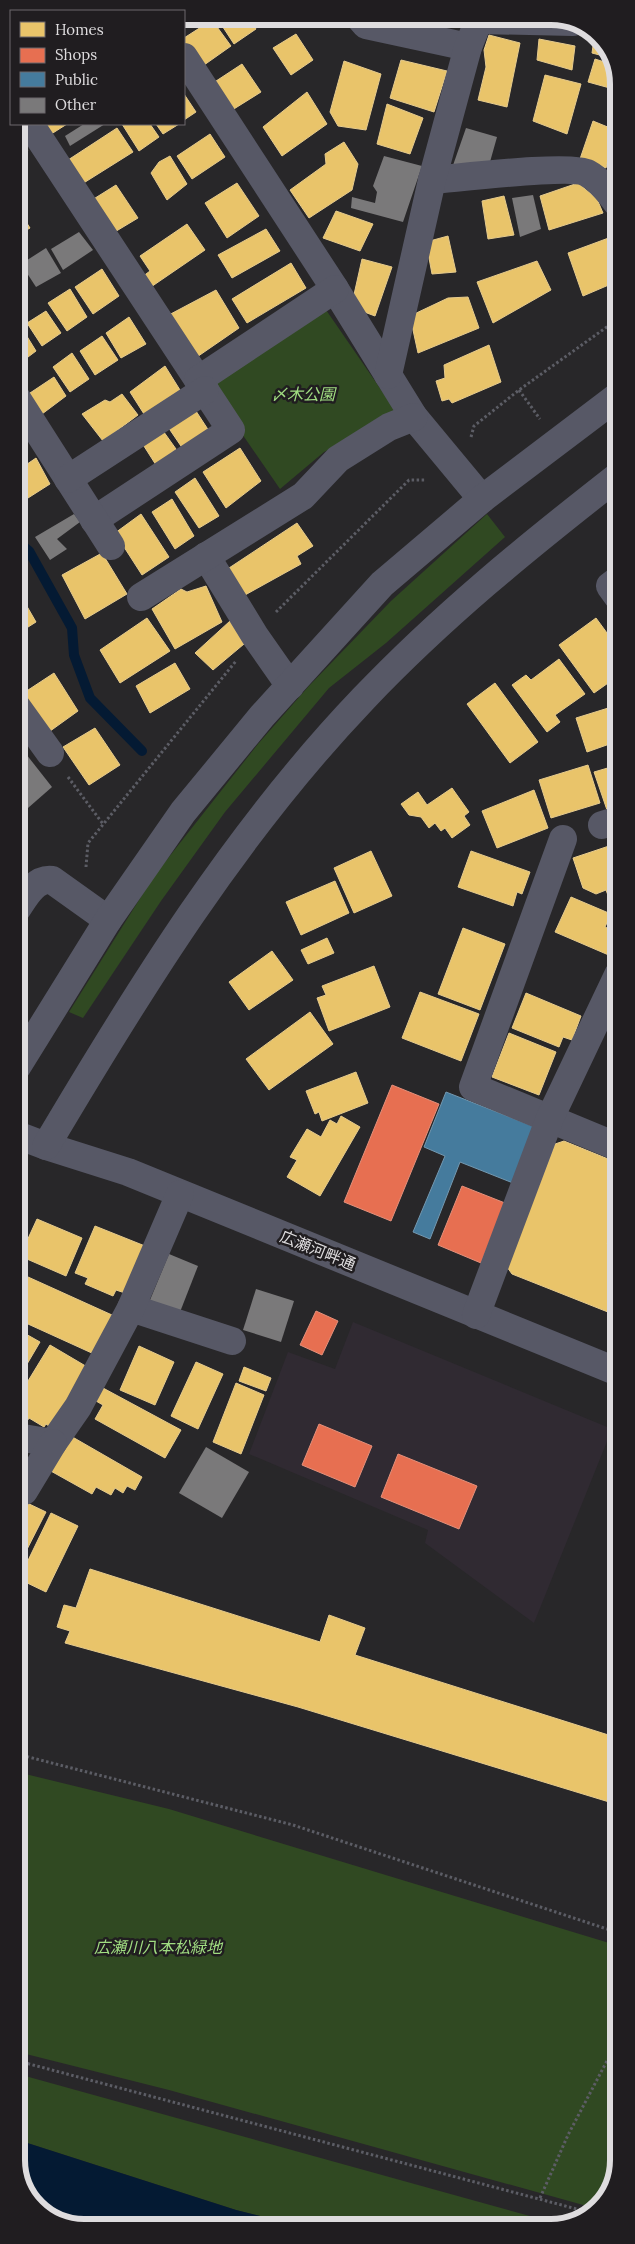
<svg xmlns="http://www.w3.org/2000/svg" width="635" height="2244" viewBox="0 0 635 2244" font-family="Lora,'Noto Sans JP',serif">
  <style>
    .built { fill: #302a32 }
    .green { fill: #304922 }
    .water { fill: #041a33 }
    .homes { fill: #e9c46a; stroke: #e6cb8d }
    .shops { fill: #e76f51; stroke: #e4907b }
    .public { fill: #457b9d; stroke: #7398b0 }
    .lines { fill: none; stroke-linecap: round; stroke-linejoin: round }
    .stream { stroke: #041a33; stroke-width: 10 }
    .building { fill: #7a797a }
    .path { stroke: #5c5d65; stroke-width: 3; stroke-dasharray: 2.5 2.5; stroke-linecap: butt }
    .minor { stroke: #575866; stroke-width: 28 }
    .labels { text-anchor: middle; stroke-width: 5; stroke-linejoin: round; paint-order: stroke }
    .park-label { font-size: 16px; font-style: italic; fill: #a0dd81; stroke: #201d20 }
    .street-label { font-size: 16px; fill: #dedcde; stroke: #201d20 }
    .rim { fill: none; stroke: #dedcde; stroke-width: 6 }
  </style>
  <rect width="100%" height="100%" fill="#282729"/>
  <polygon class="built" points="353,1322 612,1429 534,1623 425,1543 428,1530 249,1454 288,1352 335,1369"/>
  <g class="green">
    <polygon points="324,307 395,410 358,434 324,452 280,489 207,383"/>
    <polygon points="487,514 505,537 386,643 329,688 225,812 161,901 83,1018 69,1012 154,876 258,744 308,687 391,601"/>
    <polygon points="17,1772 169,1809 619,1946 619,2161 605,2202 594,2208 169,2090 18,2052"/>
    <polygon points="18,2074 566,2226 305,2227 236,2210 18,2140"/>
  </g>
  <polygon class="water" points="18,2140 236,2210 305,2227 79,2228 39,2211 18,2174"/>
  <g class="homes">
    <polygon points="218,16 248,16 256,29 234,44 217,18"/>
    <polygon points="212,20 231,46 197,70 184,49 184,38"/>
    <polygon points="595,32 596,33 611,58 592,53"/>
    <polygon points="296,34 313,60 291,75 273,48"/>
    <polygon points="489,35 520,43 507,107 478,100 486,67 484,50"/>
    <polygon points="539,39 575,46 572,70 537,60"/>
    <polygon points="595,59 614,65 617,70 617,90 588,82"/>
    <polygon points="401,60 447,71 434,112 390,98"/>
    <polygon points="344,61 381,74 366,130 338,126 330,112"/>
    <polygon points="242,64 261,92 229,112 210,85"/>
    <polygon points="545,75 581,84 567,134 533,121"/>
    <polygon points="307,92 327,124 282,156 263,127"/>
    <polygon points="184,94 196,112 184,120"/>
    <polygon points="387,104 423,118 410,154 377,144"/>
    <polygon points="593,121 615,130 606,168 580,159"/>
    <polygon points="36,124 67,124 45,138"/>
    <polygon points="122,124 150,124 159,137 139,151"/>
    <polygon points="156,124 179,124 163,134"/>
    <polygon points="117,128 133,152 82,184 68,160"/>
    <polygon points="210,134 225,157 192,179 177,156"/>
    <polygon points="16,137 28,151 16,158"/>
    <polygon points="344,142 358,164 352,190 309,218 290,190 326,164 325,154"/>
    <polygon points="170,156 187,184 167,200 151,173 159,162"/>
    <polygon points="237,183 259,216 227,238 205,203"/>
    <polygon points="578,183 597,199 603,213 549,230 540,196"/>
    <polygon points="116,185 138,218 113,233 92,200"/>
    <polygon points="504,196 514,235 488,239 482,201"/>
    <polygon points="16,206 30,228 16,236"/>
    <polygon points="336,211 373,224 360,251 323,238"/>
    <polygon points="187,224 205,250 148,289 142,277 150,271 140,256"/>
    <polygon points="266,229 280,251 232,278 218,255"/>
    <polygon points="448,236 456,272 432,274 426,242"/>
    <polygon points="614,236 618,244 618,281 583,296 568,253"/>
    <polygon points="362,259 392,267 375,316 359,310 353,299"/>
    <polygon points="537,261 551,290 493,323 477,282"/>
    <polygon points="291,263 306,288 247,323 232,299"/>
    <polygon points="102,269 119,296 93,314 75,287"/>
    <polygon points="70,289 87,317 67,331 48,303"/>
    <polygon points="216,290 239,328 194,359 165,317"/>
    <polygon points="468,297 479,328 418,353 410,316 448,298"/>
    <polygon points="46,311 61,333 42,346 27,323"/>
    <polygon points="129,317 146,344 121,358 106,333"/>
    <polygon points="20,325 36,351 16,366 16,327"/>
    <polygon points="102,336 118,360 95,375 80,351"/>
    <polygon points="489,345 501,382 452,403 449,399 442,401 436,381 445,378 444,365"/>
    <polygon points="72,353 89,379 70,392 53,367"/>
    <polygon points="165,366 180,390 144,414 130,392"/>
    <polygon points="54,377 66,396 38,417 24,397"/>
    <polygon points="122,394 138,415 103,441 82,414 105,400 110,402"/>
    <polygon points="194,408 209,431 183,449 168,427"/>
    <polygon points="16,426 26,443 16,449"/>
    <polygon points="161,428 176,449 156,465 142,443"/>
    <polygon points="240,448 261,481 226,508 203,472"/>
    <polygon points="36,458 50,484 17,505 17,471"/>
    <polygon points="195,478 219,516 199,528 175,492"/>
    <polygon points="172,499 194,536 175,549 152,512"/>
    <polygon points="141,514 169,557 142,575 115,533"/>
    <polygon points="297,523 313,546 297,556 301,564 245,595 229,568"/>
    <polygon points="102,553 127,594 85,619 62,575"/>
    <polygon points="206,586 222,622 175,649 152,609 181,589 187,592"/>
    <polygon points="17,589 36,622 17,634"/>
    <polygon points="147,618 170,651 120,683 100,650"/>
    <polygon points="596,618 618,648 618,676 594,693 559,645"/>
    <polygon points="230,621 244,644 213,670 195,653"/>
    <polygon points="559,659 585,694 555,715 560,722 547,732 512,685 526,675 531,680"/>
    <polygon points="175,663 190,689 150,713 136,686"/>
    <polygon points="54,673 78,711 46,734 19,696"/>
    <polygon points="495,683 538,742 510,763 467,704"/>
    <polygon points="618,705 618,741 587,752 576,718"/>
    <polygon points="95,728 120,765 89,785 63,747"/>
    <polygon points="588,765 600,803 551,818 539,780"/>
    <polygon points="618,765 618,807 607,810 594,772"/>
    <polygon points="452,788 469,812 464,816 470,825 452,838 445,828 441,831 435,823 429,828 421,817 409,815 401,804 418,792 427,805"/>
    <polygon points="534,790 548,828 497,848 482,811"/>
    <polygon points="618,843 618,895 609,898 606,890 596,894 583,888 573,858"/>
    <polygon points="371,851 392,896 354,913 334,868"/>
    <polygon points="471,851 530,872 522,894 517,892 513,906 458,887"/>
    <polygon points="335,881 349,913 301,935 286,902"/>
    <polygon points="571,897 611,914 605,927 618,933 618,941 611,956 555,932"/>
    <polygon points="463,928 505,944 480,1010 438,994"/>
    <polygon points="327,938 334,953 308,964 301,950"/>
    <polygon points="272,951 293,980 249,1010 229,982"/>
    <polygon points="374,966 390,1007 329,1031 317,998 326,995 322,986"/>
    <polygon points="420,992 479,1014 461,1061 402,1038"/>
    <polygon points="526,993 581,1016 572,1040 563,1037 559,1047 512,1028"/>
    <polygon points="310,1012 333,1044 269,1090 246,1059"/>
    <polygon points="509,1033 556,1052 539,1095 492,1077"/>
    <polygon points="356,1072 368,1103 322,1121 319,1112 315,1114 306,1091"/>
    <polygon points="341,1116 360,1127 320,1196 287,1177 297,1160 290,1157 307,1129 321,1137 330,1120 337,1124"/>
    <polygon points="564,1141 618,1163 618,1229 614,1227 607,1244 615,1247 616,1243 618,1243 618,1316 512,1274 507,1267 555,1144"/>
    <polygon points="37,1219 82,1238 66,1276 20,1256"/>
    <polygon points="95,1226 145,1246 125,1293 116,1290 113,1296 85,1284 88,1278 75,1273"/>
    <polygon points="17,1272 112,1315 94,1354 17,1319"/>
    <polygon points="17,1329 40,1342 20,1376 17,1375"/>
    <polygon points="50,1345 89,1368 53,1429 46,1424 44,1427 29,1418 26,1423 17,1417 17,1399"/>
    <polygon points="139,1346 174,1362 155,1405 120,1390"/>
    <polygon points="196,1362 223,1374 198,1429 171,1416"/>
    <polygon points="244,1367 271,1378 266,1391 239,1381"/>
    <polygon points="236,1383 264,1395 241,1454 213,1442"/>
    <polygon points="103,1388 181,1430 165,1458 95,1419 103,1405 96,1401"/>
    <polygon points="69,1435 142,1477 135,1490 127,1486 123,1493 115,1488 111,1495 96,1487 92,1494 49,1470"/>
    <polygon points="25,1502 46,1512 17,1569 17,1514"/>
    <polygon points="51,1513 78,1526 46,1592 19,1579"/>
    <polygon points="90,1569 320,1642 329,1615 365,1628 355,1655 618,1738 619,1805 298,1707 65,1643 70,1631 57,1627 64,1605 76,1608"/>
  </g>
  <g class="shops">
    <polygon points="392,1085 439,1104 391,1221 344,1202"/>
    <polygon points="462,1186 505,1203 481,1263 438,1245"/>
    <polygon points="316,1311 338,1321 322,1355 300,1345"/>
    <polygon points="319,1424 372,1446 355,1487 302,1465"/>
    <polygon points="398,1454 477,1486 459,1529 381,1497"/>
  </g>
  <polygon class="public" points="446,1092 535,1127 513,1183 460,1162 430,1239 413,1232 445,1156 424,1147"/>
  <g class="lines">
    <polyline class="stream" points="17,541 29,551 72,628 74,655 90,698 142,751"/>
  </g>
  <g class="building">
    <polygon points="257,16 276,16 264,24"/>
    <polygon points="84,124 105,124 70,146 65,136"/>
    <polygon points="466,128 497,137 488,169 451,171"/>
    <polygon points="384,156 422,166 403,222 351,208 352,197 375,203 377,192 373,186"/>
    <polygon points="533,195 541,229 520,237 512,198"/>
    <polygon points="79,232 93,250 63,270 51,249"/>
    <polygon points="46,248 61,273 36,287 21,264"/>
    <polygon points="74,514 80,522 57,539 67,549 50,560 35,537"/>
    <polygon points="26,754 52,787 20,815 17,812 17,761"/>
    <polygon points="169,1254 198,1266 180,1312 150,1300"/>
    <polygon points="256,1289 294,1301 281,1342 243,1330"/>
    <polygon points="206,1447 249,1472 222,1518 179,1493"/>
  </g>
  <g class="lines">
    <g class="path">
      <polyline points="519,390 540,419"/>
      <polyline points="471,437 474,426 519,390 618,319"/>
      <polyline points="276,612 409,480 426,480"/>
      <polyline points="68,777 103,824"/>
      <polyline points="86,867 88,843 236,661"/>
      <polyline points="17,1754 293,1825 619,1933"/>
      <polyline points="611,1931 619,1908"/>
      <polyline points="18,2061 588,2212"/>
      <polyline points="540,2198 568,2135 619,2038"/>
    </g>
    <g class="minor">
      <polyline points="359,17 366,25 468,47"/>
      <polyline points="479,20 573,22"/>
      <polyline points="184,57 335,289 414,417 482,499"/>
      <polyline points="30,124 231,430 94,520"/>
      <path d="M432,180C458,178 571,164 587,173C600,180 609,192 617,203"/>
      <polyline points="388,375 432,180 468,47 480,17"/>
      <polyline points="198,380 335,289"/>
      <polyline points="16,397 111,546"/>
      <polyline points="68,479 205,390"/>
      <polyline points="206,556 255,636 290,686"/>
      <polyline points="618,580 610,586 618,597"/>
      <polyline points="141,597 303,496 338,459 389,427 414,417"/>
      <polyline points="17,707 50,753"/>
      <polyline points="602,825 618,820"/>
      <polyline points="563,839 473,1087 618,1147"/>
      <path d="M17,909C25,897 35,878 52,880L108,920"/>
      <polyline points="17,1067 108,920 183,812 262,716 382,584 482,499 618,396"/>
      <polyline points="17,1135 46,1146 128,1172 618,1372"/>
      <path d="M46,1146C139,989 236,832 363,699C442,616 527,547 618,476"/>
      <polyline points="131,1308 232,1341"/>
      <polyline points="476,1315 550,1118 618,975"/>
      <polyline points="17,1437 53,1443 78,1407 131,1308 180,1194"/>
      <polyline points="24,1491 53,1443"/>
    </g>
  </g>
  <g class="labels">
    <g class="park-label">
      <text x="303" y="400">〆木公園</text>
      <text x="158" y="1953">広瀬川八本松緑地</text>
    </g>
    <g class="street-label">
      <text transform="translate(318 1250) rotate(22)" y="6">広瀬河畔通</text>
    </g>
  </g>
  <path d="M0 0H635V2244H0ZM84 25H551A59 59 0 0 1 610 84V2160A59 59 0 0 1 551 2219H84A59 59 0 0 1 25 2160V84A59 59 0 0 1 84 25Z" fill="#201d20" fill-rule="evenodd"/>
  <path class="rim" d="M84 25H551A59 59 0 0 1 610 84V2160A59 59 0 0 1 551 2219H84A59 59 0 0 1 25 2160V84A59 59 0 0 1 84 25Z"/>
  <rect x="10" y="10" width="175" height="115" fill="#201d20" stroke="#6c696c"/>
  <rect x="20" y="22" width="25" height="15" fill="#e9c46a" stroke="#6c696c"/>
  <text x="55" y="35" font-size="15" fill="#dedcde">Homes</text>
  <rect x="20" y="48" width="25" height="15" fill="#e76f51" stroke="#6c696c"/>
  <text x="55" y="60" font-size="15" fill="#dedcde">Shops</text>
  <rect x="20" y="72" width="25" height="15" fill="#457b9d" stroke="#6c696c"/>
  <text x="55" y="85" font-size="15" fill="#dedcde">Public</text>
  <rect x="20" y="98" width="25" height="15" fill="#7a797a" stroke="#6c696c"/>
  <text x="55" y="110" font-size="15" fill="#dedcde">Other</text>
</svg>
